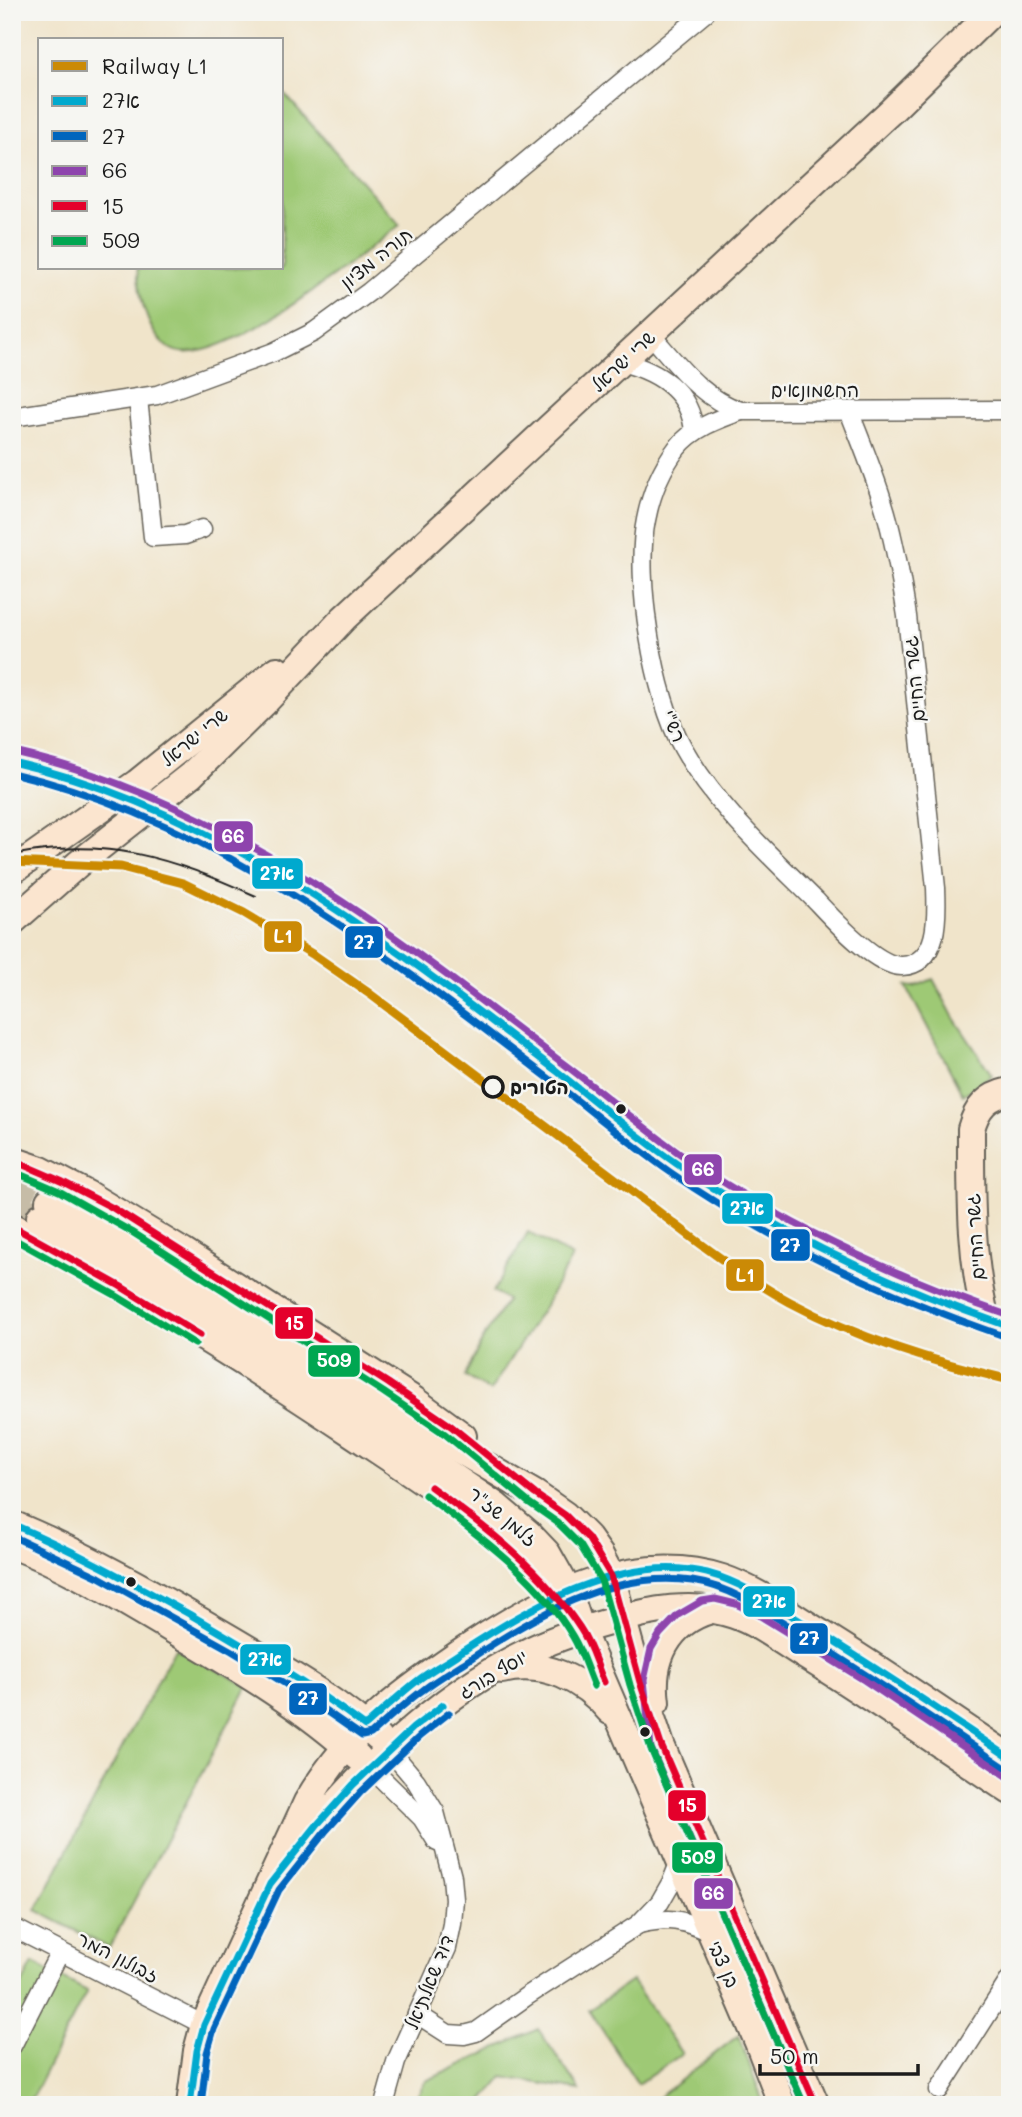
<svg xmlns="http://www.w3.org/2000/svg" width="1022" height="2117" viewBox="0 0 1022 2117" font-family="Mali,'Playpen Sans Hebrew',sans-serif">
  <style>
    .green { fill: #9ec975; stroke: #5d7248; stroke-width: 2 }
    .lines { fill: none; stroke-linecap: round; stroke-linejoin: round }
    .secondary-tunnel { stroke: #c6bca7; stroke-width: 26; stroke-dasharray: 26 13; stroke-linecap: butt }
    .street-casing { stroke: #666259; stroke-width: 21 }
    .secondary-casing { stroke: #666259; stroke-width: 30 }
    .street { stroke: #fff; stroke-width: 18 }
    .secondary { stroke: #fbe5cf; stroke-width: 26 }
    .tram { stroke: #1c1c1c; stroke-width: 2 }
    .bus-1-casing { stroke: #f6f6f2; stroke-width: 12 }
    .bus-2-casing { stroke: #f6f6f2; stroke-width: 12 }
    .bus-3-casing { stroke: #f6f6f2; stroke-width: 12 }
    .bus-4-casing { stroke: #f6f6f2; stroke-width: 12 }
    .bus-5-casing { stroke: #f6f6f2; stroke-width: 12 }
    .bus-1 { stroke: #00a9ce; stroke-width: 7 }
    .bus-2 { stroke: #0065bd; stroke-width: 7 }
    .bus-3 { stroke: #8e44ad; stroke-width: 7 }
    .bus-4 { stroke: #e4002b; stroke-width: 7 }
    .bus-5 { stroke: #00a651; stroke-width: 7 }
    .rail-1-casing { stroke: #f6f6f2; stroke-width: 14 }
    .rail-1 { stroke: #cb8a06; stroke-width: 9 }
    .stop-dot { fill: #f6f6f2; stroke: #1c1c1c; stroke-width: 3.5 }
    .bus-dot { fill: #1c1c1c; stroke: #f6f6f2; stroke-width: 2.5 }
    .labels { text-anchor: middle; stroke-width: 5; stroke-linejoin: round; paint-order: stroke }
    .street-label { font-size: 19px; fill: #1c1c1c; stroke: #f6f6f2 }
    .stop-label { font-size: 19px; font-weight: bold; fill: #1c1c1c; stroke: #f6f6f2; text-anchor: start }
    .line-badge { stroke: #f6f6f2; stroke-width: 2.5 }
    .badge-label { font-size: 19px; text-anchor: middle; font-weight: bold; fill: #fff }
  </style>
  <rect width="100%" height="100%" fill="#f6f6f2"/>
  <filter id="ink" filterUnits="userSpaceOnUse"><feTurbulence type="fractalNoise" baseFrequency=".0143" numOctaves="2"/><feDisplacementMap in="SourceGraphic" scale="14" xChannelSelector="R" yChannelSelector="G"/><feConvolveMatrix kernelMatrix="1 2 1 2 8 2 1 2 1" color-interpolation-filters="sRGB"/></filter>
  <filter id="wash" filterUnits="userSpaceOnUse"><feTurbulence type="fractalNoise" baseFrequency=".00686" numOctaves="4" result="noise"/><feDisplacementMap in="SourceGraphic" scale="28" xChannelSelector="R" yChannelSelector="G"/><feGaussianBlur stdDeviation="1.57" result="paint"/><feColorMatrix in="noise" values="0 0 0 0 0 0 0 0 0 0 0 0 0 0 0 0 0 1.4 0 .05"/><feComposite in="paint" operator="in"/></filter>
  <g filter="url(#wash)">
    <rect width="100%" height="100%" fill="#f0e4ca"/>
    <g class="green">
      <path d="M282,91L400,225C361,254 217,375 171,349C146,335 139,293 137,268H282Z"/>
      <polygon points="933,979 954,1018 992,1075 963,1095 906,986 914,987"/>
      <polygon points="528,1232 572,1257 544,1307 490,1391 465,1376 484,1337 507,1300 493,1292"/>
      <polygon points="175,1648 248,1686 109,1948 36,1910"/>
      <polygon points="33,1963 87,1991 28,2105 12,2105 12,2003"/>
      <polygon points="632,1981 682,2054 638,2084 589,2010"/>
      <polygon points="538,2029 580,2090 503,2077 480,2105 412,2105 426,2081"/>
      <polygon points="739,2035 764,2105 649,2105"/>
    </g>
  </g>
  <g filter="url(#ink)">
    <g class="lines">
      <g class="secondary-tunnel">
        <polyline points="12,1182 49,1201"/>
        <polyline points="12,1204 40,1217"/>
      </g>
      <defs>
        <g id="street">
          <path d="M651,335C677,364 702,399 741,411L1010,410"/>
          <path d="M621,362C657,371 691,391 694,432"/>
          <polyline points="138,399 153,537 185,535 202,529"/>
          <path d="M741,411C718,419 693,428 677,448C661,469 651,494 646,520C634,578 654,697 683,748C716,807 768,853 815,900C832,918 876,967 902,966C940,964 937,914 936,888L907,616C902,584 896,551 888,520C878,482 863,447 849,411"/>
          <polyline points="12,417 157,395 274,352 314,332 369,292 706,12"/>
          <polyline points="12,762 71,776 122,794"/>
          <polyline points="370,1767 422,1818 437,1842"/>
          <path d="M639,1924C671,1917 680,1919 710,1932"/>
          <polyline points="12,1927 204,2025"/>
          <polyline points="417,2014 448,2034 464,2035 476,2032 527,1996 639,1924 660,1902 672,1881 680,1861"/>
          <polyline points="12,2046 60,1952"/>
          <polyline points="939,2090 1010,1979"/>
          <polyline points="384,2105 396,2062 447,1948 452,1924 454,1899 452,1877 435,1812 416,1781 389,1749"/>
        </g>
        <g id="secondary">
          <path d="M122,794C183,818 239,851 295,885C388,943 474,1009 561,1075C600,1105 638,1137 679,1165C781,1235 892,1289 1010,1327"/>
          <polyline points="12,871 137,783 277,670"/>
          <polyline points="12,922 78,864 191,775 263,704 344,618 891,111 992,12"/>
          <polyline points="12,1160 41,1170 87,1194 183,1252 414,1400 463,1436"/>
          <polyline points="49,1201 186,1279 389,1409 535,1494 565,1515 588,1538 600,1555 611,1576 640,1682 661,1745 816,2105"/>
          <polyline points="40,1217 217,1321 405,1444 495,1505 529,1534 547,1553 568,1590 581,1630 758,2042 782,2105"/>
          <path d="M12,1226C129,1289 242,1360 353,1434C428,1484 512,1535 566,1609"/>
          <path d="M986,1319C970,1256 971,1193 971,1129C977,1107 987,1096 1010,1091"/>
          <path d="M12,1524C89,1556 161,1598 233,1640C283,1670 335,1698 378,1738"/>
          <path d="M12,1545C68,1566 117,1597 168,1627C234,1666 302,1705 358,1757"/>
          <path d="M502,1670C545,1660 583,1679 610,1711"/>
          <path d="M656,1702C650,1660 668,1622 711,1610"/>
          <path d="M295,1852C359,1774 433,1698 525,1653C551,1639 580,1630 609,1622C649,1610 693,1601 734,1615C760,1624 783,1643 807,1657C876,1700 942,1746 1010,1791"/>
          <path d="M190,2105L197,2051L204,2025L307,1802C349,1729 406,1689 475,1643C547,1596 634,1550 722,1578C758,1590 792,1616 824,1635C887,1674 948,1716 1010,1758"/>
        </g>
      </defs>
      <use href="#street" class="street-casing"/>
      <use href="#secondary" class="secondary-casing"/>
      <use href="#street" class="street"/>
      <use href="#secondary" class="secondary"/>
      <g class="tram">
        <path d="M12,855C107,836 171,858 256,896"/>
        <path d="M12,870C96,853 170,874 244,913"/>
      </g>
      <defs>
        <g id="bus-1">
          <path d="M12,762C220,809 392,945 558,1072C597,1103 636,1136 677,1164C780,1235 892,1286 1010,1327"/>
          <path d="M12,1524C73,1550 131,1582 189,1614C249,1649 309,1684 365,1726C382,1711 399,1695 417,1681C431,1670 447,1662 461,1652C529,1607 623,1552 707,1573C745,1583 777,1607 810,1627C878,1669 944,1713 1010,1758"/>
          <polyline points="190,2105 197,2051 204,2025 270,1884 317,1825 353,1785 413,1728 443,1705"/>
        </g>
        <g id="bus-2">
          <path d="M12,773C219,820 395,961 560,1087C596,1115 632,1145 670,1172C773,1244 888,1296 1007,1337"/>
          <path d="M12,1536L99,1577L232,1651L297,1691L362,1736L371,1734C388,1719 405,1703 423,1690C437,1679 453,1670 467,1661C531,1618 611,1569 692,1581C734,1587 770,1614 805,1636C872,1678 938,1722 1004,1767"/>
          <polyline points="201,2105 207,2053 214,2029 279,1890 325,1832 361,1792 420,1736 449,1713"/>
        </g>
        <g id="bus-3">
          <path d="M14,752C223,799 397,936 564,1064C604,1094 642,1127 683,1156C784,1225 894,1276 1010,1316"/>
          <polyline points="804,2105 651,1748 644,1680 651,1649 660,1634 678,1615 702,1601 715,1599 736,1604 757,1614 864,1680 1010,1778"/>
        </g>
        <g id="bus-4">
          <polyline points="12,1160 63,1182 113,1208 388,1383 451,1426 535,1494 565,1515 588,1538 611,1576 640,1682 661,1745 816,2105"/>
          <polyline points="12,1226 120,1286 200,1335"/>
          <path d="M431,1487C486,1527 542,1570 580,1628C591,1644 596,1664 604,1682"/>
        </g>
        <g id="bus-5">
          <polyline points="12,1171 59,1191 132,1232 383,1392 445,1434 528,1502 558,1523 580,1545 601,1580 630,1685 651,1749 804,2105"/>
          <polyline points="12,1238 115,1295 195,1344"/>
          <path d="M425,1495C478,1535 539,1578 573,1637C582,1652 587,1670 594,1686"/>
        </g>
      </defs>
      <use href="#bus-1" class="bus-1-casing"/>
      <use href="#bus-2" class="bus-2-casing"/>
      <use href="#bus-3" class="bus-3-casing"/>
      <use href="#bus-4" class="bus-4-casing"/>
      <use href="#bus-5" class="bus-5-casing"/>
      <use href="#bus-1" class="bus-1"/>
      <use href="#bus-2" class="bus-2"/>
      <use href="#bus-3" class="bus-3"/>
      <use href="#bus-4" class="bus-4"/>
      <use href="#bus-5" class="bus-5"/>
      <defs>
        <path id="rail-1" d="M12,862L121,867L183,883L244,913L314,955L370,994C454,1057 537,1120 621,1183C675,1224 729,1269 790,1302C859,1339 934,1362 1010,1380"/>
      </defs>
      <use href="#rail-1" class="rail-1-casing"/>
      <use href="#rail-1" class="rail-1"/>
    </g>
  </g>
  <circle class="stop-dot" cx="493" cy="1087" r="10"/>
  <g class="bus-dot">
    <circle cx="621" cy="1109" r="6"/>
    <circle cx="131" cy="1582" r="6"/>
    <circle cx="645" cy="1732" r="6"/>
  </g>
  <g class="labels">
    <g class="street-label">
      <text transform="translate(376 258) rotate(-39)" y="7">תורה מציון</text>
      <text transform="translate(623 361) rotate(-43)" y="7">שרי ישראל</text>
      <text x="815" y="397">החשמונאים</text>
      <text transform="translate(914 679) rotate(-96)" y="7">גשר החיים</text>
      <text transform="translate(674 726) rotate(68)" y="7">רש"י</text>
      <text transform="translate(194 737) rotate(-39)" y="7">שרי ישראל</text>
      <text transform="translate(975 1237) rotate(-94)" y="7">גשר החיים</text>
      <text transform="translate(503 1516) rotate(39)" y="7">זלמן שז"ר</text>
      <text transform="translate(493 1674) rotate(-31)" y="7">יוסף בורג</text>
      <text transform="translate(118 1957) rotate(27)" y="7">זבולון המר</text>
      <text transform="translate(724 1964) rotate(66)" y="7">בן צבי</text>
      <text transform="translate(429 1982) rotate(-68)" y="7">דוד שאלתיאל</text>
    </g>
    <g class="stop-label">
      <text x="510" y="1094">הטורים</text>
    </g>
  </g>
  <g class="line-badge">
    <rect x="213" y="820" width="41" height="33" rx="7" fill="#8e44ad"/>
    <rect x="251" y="857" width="53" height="33" rx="7" fill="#00a9ce"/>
    <rect x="263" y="920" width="40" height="33" rx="7" fill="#cb8a06"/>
    <rect x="344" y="925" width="40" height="34" rx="7" fill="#0065bd"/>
    <rect x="683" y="1153" width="40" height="33" rx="7" fill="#8e44ad"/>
    <rect x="721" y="1192" width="53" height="33" rx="7" fill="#00a9ce"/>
    <rect x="770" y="1228" width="41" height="34" rx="7" fill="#0065bd"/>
    <rect x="725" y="1258" width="40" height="34" rx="7" fill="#cb8a06"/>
    <rect x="274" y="1306" width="40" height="34" rx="7" fill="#e4002b"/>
    <rect x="307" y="1344" width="54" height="34" rx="7" fill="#00a651"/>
    <rect x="742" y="1585" width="54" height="33" rx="7" fill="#00a9ce"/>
    <rect x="789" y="1622" width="40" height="33" rx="7" fill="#0065bd"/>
    <rect x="239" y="1643" width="53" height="33" rx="7" fill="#00a9ce"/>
    <rect x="288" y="1682" width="40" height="34" rx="7" fill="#0065bd"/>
    <rect x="667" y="1789" width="40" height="33" rx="7" fill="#e4002b"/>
    <rect x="671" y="1841" width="53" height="33" rx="7" fill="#00a651"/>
    <rect x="693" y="1877" width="41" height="33" rx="7" fill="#8e44ad"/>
  </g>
  <g class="badge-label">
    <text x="233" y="843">66</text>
    <text x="277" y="880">27א</text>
    <text x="283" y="943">L1</text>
    <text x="364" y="949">27</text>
    <text x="703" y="1176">66</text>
    <text x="747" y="1215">27א</text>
    <text x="790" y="1252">27</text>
    <text x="745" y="1282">L1</text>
    <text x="294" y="1330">15</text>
    <text x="334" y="1367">509</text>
    <text x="769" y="1608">27א</text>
    <text x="809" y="1645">27</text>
    <text x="265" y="1666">27א</text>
    <text x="308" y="1705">27</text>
    <text x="687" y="1812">15</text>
    <text x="698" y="1864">509</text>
    <text x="713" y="1900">66</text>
  </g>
  <rect width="1022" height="2117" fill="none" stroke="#f6f6f2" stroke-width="42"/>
  <rect x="38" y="38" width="245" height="231" fill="#f6f6f2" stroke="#9f9f9c" stroke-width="2"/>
  <rect x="52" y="61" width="35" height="10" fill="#cb8a06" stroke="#9f9f9c" stroke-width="2"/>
  <text x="102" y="74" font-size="21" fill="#1c1c1c">Railway L1</text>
  <rect x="52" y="96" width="35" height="10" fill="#00a9ce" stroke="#9f9f9c" stroke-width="2"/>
  <text x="102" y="108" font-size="21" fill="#1c1c1c">27א</text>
  <rect x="52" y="131" width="35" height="10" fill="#0065bd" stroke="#9f9f9c" stroke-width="2"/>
  <text x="102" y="144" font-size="21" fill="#1c1c1c">27</text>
  <rect x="52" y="166" width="35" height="10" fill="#8e44ad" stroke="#9f9f9c" stroke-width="2"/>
  <text x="102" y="178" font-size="21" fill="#1c1c1c">66</text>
  <rect x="52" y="201" width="35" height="10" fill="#e4002b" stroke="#9f9f9c" stroke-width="2"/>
  <text x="102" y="214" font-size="21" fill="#1c1c1c">15</text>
  <rect x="52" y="236" width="35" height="10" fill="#00a651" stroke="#9f9f9c" stroke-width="2"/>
  <text x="102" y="248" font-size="21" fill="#1c1c1c">509</text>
  <path d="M760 2064v10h158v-10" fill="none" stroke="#1c1c1c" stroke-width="3.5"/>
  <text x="770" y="2064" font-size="21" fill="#1c1c1c" stroke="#f6f6f2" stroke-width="5" paint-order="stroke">50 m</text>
</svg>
